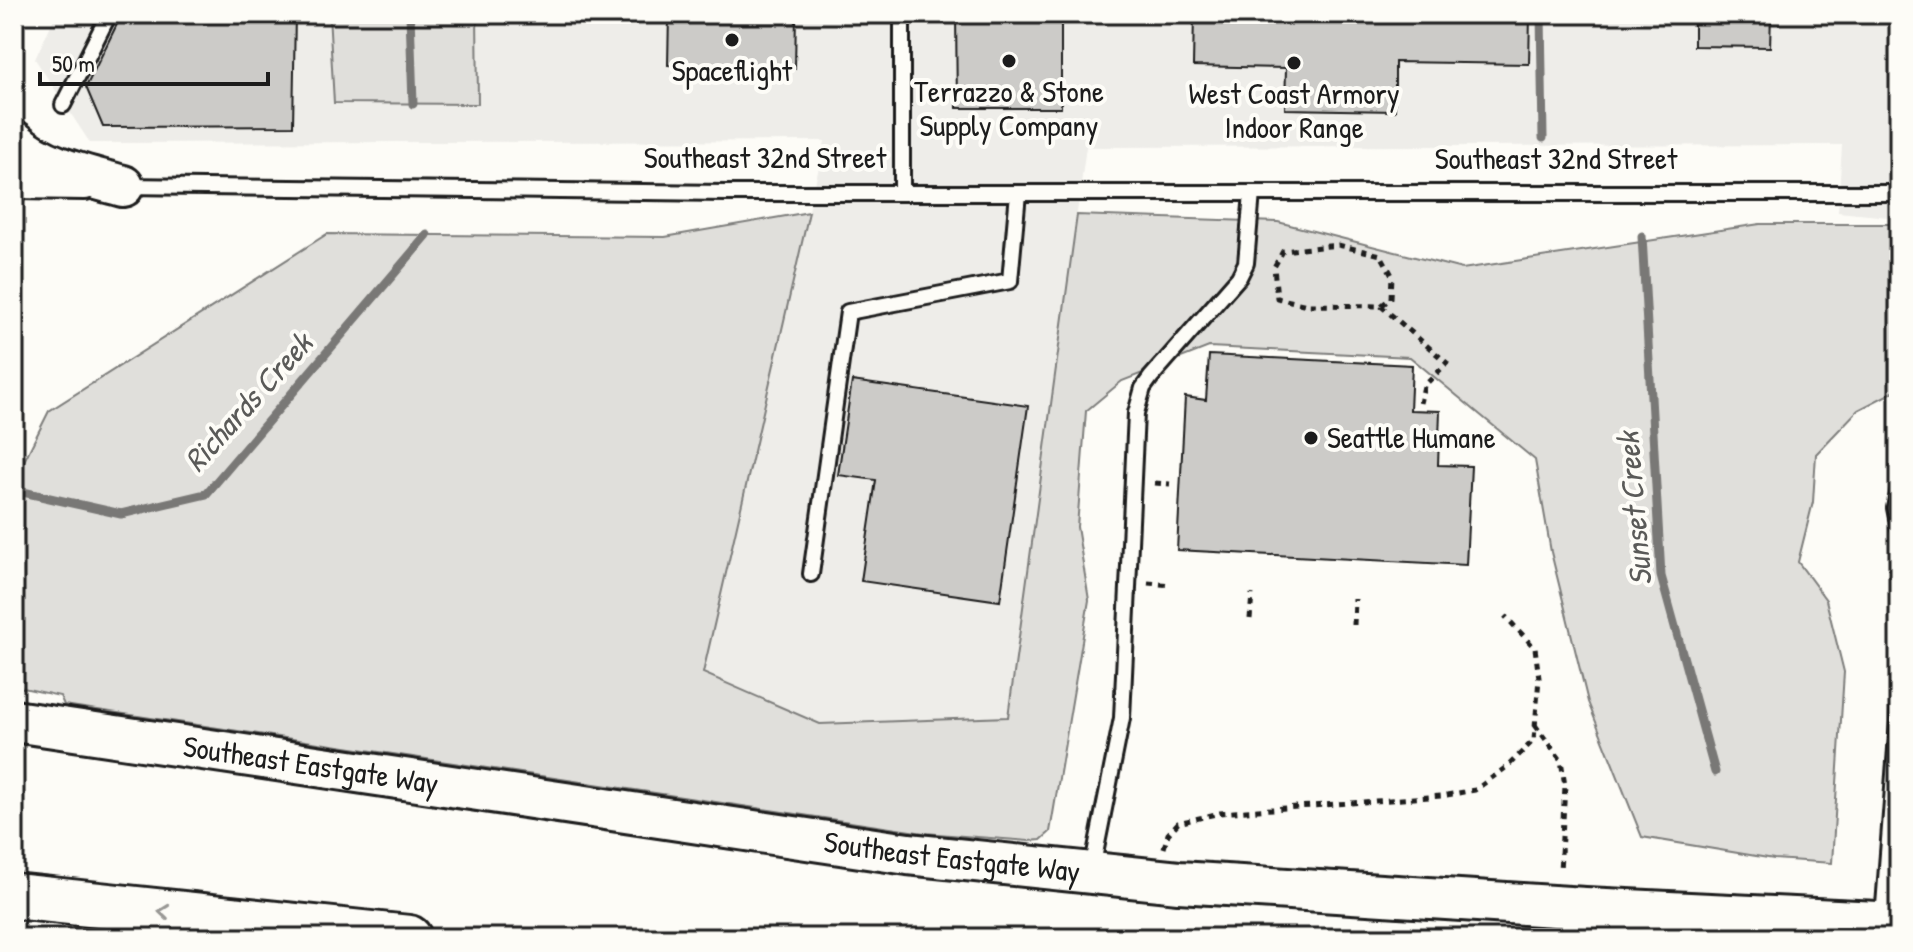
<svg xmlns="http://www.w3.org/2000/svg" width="1913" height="952" viewBox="0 0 1913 952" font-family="'Patrick Hand',sans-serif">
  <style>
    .built { fill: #eeede9 }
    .green { fill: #e0dfdb; stroke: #7e7e7c; stroke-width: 2 }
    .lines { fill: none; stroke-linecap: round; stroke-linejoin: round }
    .stream { stroke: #797876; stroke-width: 9 }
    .building { fill: #cccbc8; stroke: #1c1c1c; stroke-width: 2 }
    .service-casing { stroke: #1c1c1c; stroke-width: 20 }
    .minor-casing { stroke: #1c1c1c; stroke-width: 34 }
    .secondary-casing { stroke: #1c1c1c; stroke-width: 46 }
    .motorway-casing { stroke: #1c1c1c; stroke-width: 50 }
    .path { stroke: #1c1c1c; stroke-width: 5; stroke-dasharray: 6 6; stroke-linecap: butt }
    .service { stroke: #fdfcf7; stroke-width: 14 }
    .minor { stroke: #fdfcf7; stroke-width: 28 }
    .secondary { stroke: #fdfcf7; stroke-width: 40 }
    .motorway { stroke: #fdfcf7; stroke-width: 44 }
    .oneway { stroke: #989794 }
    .poi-dot { fill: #1c1c1c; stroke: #fdfcf7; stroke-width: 3 }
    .labels { text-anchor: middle; stroke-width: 8; stroke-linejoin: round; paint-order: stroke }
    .poi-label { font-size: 30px; fill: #1c1c1c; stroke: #fdfcf7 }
    .street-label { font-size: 30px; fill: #1c1c1c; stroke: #fdfcf7 }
    .water-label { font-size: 32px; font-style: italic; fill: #5a5a58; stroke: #fdfcf7 }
  </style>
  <rect width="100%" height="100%" fill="#fdfcf7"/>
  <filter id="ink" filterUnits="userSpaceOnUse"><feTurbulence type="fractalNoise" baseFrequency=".0125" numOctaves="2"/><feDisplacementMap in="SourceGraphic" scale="16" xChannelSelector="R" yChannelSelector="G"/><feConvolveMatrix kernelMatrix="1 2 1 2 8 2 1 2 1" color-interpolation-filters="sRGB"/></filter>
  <g filter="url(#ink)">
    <polygon class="built" points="56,14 1899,14 1899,218 1838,212 1842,145 1086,147 1008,718 820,724 702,673 825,141 90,143 35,59"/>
    <g class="green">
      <polygon points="329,14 477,14 478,104 334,103"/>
      <polygon points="809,212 703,673 820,724 1008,717 1077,215 1278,222 1462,269 1760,224 1899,224 1899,389 1858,410 1816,454 1813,502 1798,562 1826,600 1844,672 1832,863 1774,859 1642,837 1588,702 1551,552 1535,460 1410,357 1209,347 1122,381 1086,411 1077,527 1089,600 1050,832 1041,840 1029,841 924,833 64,705 60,696 14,686 14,481 49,411 327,234 665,237"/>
    </g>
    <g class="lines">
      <g class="stream">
        <polyline points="410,14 413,104"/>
        <polyline points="1541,14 1543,138"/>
        <polyline points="1642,236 1661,576 1715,772"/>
        <polyline points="14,490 121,514 206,494 427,235"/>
      </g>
    </g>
    <g class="building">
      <polygon points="122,14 295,14 293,126 103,127 86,87"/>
      <polygon points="669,14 796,14 795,68 668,65"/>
      <polygon points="956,14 1061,14 1061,108 957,108"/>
      <polygon points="1194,14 1530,14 1529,64 1395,62 1395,111 1285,109 1286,68 1193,66"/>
      <polygon points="1694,14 1771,14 1770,47 1694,46"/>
      <polygon points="1209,355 1412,365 1410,410 1440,411 1438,465 1471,466 1466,565 1177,550 1185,397 1206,400"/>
      <polygon points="852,381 1028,406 1000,601 861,581 876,480 838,475"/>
    </g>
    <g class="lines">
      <defs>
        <g id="service">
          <polyline points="63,105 109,14"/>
          <polyline points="123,186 726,193 1899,193"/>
          <polyline points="902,193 902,14"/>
          <polyline points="1899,490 1895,508 1899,528"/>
          <polyline points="811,574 848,312 1010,281 1018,193"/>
          <polyline points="1092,869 1122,718 1136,413 1143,388 1151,377 1239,277 1246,263 1252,193"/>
          <polyline points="1883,919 1899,709"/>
        </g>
        <polyline id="minor" points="14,184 85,185"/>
        <g id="secondary">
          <path d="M14,141C42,167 87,176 123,186"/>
          <path id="s1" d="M14,721L908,854L1179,882L1585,908L1899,923"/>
        </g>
        <polyline id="motorway" points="14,896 409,938"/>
      </defs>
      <use href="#service" class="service-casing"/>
      <use href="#minor" class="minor-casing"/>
      <use href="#secondary" class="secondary-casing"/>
      <use href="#motorway" class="motorway-casing"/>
      <g class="path">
        <polygon points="1338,245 1381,255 1392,275 1391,298 1381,306 1307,305 1277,298 1274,267 1283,251"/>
        <polyline points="1381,306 1447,363 1424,386 1420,403"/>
        <polyline points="1155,483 1170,484"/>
        <polyline points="1148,583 1171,585"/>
        <polyline points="1250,619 1252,594"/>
        <polyline points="1354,625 1355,599"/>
        <polyline points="1535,725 1561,760 1565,786 1560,871"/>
        <polyline points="1164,848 1168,834 1178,823 1220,813 1441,796 1475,790 1508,766 1534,740 1539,678 1535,648 1505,616"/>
      </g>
      <use href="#service" class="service"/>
      <use href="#minor" class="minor"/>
      <use href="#secondary" class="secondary"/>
      <use href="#motorway" class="motorway"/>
    </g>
    <defs><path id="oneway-chevron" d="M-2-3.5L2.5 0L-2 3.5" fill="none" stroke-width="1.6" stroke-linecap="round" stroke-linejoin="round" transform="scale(2)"/></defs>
    <use class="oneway" href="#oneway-chevron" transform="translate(164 912) rotate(-174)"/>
  </g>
  <g class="poi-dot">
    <circle cx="732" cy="40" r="8"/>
    <circle cx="1009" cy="61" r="8"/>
    <circle cx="1294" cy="63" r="8"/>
    <circle cx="1311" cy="438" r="8"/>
  </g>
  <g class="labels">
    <g class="poi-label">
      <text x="732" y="81">Spaceflight</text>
      <text x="1009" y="102">Terrazzo &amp; Stone<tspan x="1009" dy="34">Supply Company</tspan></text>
      <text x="1294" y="104">West Coast Armory<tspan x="1294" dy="34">Indoor Range</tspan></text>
      <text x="1327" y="448" text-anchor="start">Seattle Humane</text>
    </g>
    <g class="street-label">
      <text x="765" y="168">Southeast 32nd Street</text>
      <text x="1556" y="169">Southeast 32nd Street</text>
      <text dy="10" stroke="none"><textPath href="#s1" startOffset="300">Southeast Eastgate Way</textPath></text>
      <text dy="10" stroke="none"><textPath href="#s1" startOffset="948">Southeast Eastgate Way</textPath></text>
    </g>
    <g class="water-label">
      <text transform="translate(248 402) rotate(-48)" y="11">Richards Creek</text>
      <text transform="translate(1634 509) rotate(-95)" y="11">Sunset Creek</text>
    </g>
  </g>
  <rect width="1913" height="952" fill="none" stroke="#fdfcf7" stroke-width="48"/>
  <rect x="24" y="24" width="1865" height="904" fill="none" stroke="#1c1c1c" stroke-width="3" filter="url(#ink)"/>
  <path d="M40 72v12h228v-12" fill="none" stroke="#1c1c1c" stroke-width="4"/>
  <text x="52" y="72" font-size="24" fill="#1c1c1c" stroke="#fdfcf7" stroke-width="6" paint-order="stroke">50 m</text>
</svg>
